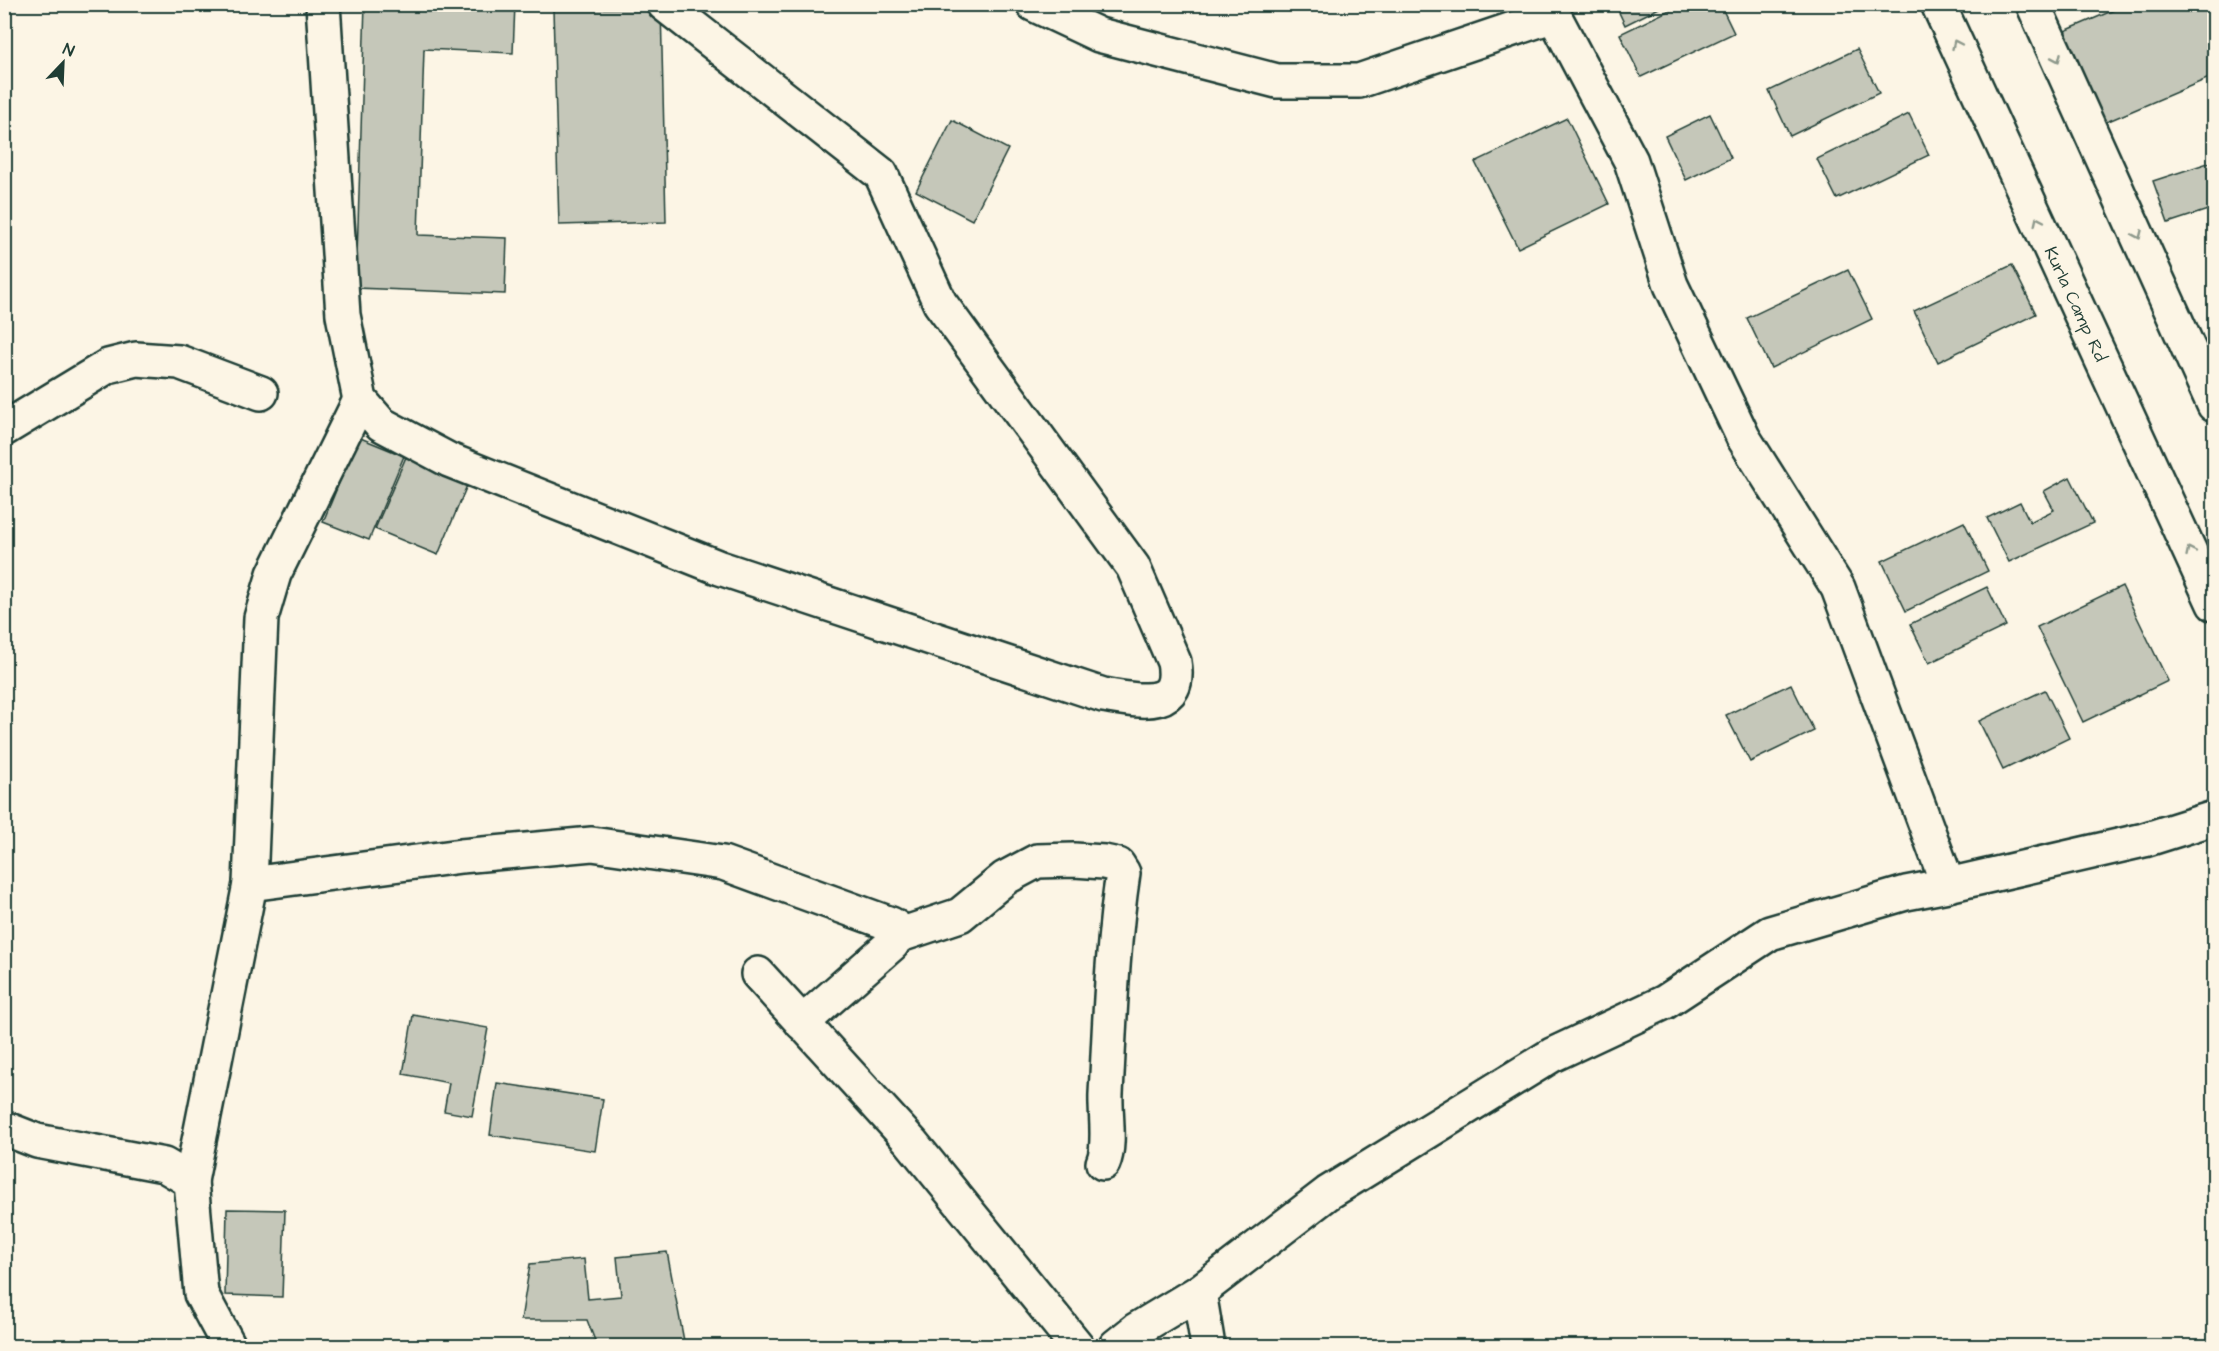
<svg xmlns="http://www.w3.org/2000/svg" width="2219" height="1351" viewBox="0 0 2219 1351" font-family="'Architects Daughter',sans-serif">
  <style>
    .building { fill: #c5c7b9; stroke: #1f3d34; stroke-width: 1.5 }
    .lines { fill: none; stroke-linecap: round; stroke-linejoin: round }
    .street-casing { stroke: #1f3d34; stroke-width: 38 }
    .secondary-casing { stroke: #1f3d34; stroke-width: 38 }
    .street { stroke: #fcf5e5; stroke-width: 33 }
    .secondary { stroke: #fcf5e5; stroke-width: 33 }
    .oneway { stroke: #8e998c }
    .labels { text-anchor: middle; stroke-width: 6; stroke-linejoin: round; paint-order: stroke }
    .street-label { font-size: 18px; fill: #1f3d34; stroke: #fcf5e5 }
  </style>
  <rect width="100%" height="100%" fill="#fcf5e5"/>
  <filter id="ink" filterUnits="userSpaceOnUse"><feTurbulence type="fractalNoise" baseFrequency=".0167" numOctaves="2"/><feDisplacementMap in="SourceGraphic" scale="12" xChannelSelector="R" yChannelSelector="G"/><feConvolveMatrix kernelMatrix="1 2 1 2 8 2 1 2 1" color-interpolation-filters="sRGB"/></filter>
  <g filter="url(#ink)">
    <g class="building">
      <polygon points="365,4 515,4 513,53 424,49 418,235 507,238 505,294 356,288"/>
      <polygon points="1615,4 1667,4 1625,25"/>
      <polygon points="1682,4 1720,4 1734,33 1641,77 1620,34"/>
      <polygon points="2128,4 2214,4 2214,76 2097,126 2058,34"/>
      <polygon points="661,7 666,222 559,225 553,9"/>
      <polygon points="1857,49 1879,93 1790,136 1769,91"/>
      <polygon points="1710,114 1731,158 1686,180 1665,136"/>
      <polygon points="1909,114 1929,155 1837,199 1817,159"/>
      <polygon points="1567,118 1609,204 1518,248 1475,162"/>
      <polygon points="952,120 1008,149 972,220 916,191"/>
      <polygon points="2214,161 2214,208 2168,223 2153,181"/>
      <polygon points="2012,265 2036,314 1938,362 1914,311"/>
      <polygon points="1848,270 1872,319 1771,368 1747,318"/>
      <polygon points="358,437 404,456 369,540 323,522"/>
      <polygon points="406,457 468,483 438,555 375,529"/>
      <polygon points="2070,477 2093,523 2009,562 1987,518 2020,502 2030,522 2054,510 2044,491"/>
      <polygon points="1964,522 1988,571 1906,611 1882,561"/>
      <polygon points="2122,586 2168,681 2083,722 2037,627"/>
      <polygon points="1987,587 2006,626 1929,663 1910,624"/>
      <polygon points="1791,684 1814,731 1750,762 1726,715"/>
      <polygon points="2045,690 2069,738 2003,770 1979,721"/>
      <polygon points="413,1015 488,1028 472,1116 444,1111 449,1083 403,1074"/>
      <polygon points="497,1083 603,1099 595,1151 490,1135"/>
      <polygon points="227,1209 285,1210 282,1297 225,1295"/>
      <polygon points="667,1252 685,1346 597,1346 587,1320 521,1320 530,1264 584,1259 588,1299 621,1296 617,1257"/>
      <polygon points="149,1338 163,1346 144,1346"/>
    </g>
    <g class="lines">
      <defs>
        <g id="street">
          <path d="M323,4L343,315L360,400L381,424L449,460L720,568L1103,695C1135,700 1183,713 1174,662L1133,567L940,303L881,174L664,4"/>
          <polyline points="1033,4 1099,35 1277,81 1359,81 1554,15"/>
          <polyline points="1548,4 1631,161 1671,285 1743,437 1838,588 1948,885"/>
          <polyline points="4,429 108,366 136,359 179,362 261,393"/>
          <polyline points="250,884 461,856 592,844 723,863 891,924 897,928 897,936 892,944 802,1023"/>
          <path d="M897,936L960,915L1005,878L1037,861L1074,860L1104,862L1118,865L1123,873C1112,946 1110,1020 1106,1094C1105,1114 1111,1145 1103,1163"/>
          <polyline points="758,974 911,1142 1077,1346"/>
          <polyline points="4,1128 37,1141 164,1165 191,1181 201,1294 229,1346"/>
          <polyline points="191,1181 250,884 261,618 274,574 360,400"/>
          <polyline points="1199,1292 1208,1346"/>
          <polyline points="1116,1346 1136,1330 1199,1292 1328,1193 1552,1055 1665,1002 1770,933 1906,893 1948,885 2144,840 2214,818"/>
        </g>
        <g id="secondary">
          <polyline points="1938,4 2214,604"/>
          <polyline points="2033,4 2214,405"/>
        </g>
      </defs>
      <use href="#street" class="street-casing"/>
      <use href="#secondary" class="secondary-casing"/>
      <use href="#street" class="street"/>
      <use href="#secondary" class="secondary"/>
    </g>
    <defs><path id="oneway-chevron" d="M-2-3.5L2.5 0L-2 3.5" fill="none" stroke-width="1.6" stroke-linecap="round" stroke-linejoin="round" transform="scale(1.5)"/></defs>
    <g class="oneway">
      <use href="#oneway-chevron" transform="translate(1956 44) rotate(-115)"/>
      <use href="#oneway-chevron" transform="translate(2057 58) rotate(66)"/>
      <use href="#oneway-chevron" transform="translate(2038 221) rotate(-115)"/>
      <use href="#oneway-chevron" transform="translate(2138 235) rotate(66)"/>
      <use href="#oneway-chevron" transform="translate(2190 551) rotate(-115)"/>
    </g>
  </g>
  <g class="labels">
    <g class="street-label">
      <text transform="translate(2076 304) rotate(65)" y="6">Kurla Camp Rd</text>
    </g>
  </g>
  <rect width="2219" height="1351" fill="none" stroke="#fcf5e5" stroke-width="24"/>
  <rect x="12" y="12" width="2195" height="1327" fill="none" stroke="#1f3d34" stroke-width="2" filter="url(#ink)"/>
  <g transform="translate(63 63) rotate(23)" stroke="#fcf5e5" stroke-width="4.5" paint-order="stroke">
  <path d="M0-4.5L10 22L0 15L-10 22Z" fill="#1f3d34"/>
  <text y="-9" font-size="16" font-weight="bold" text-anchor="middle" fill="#1f3d34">N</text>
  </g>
</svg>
